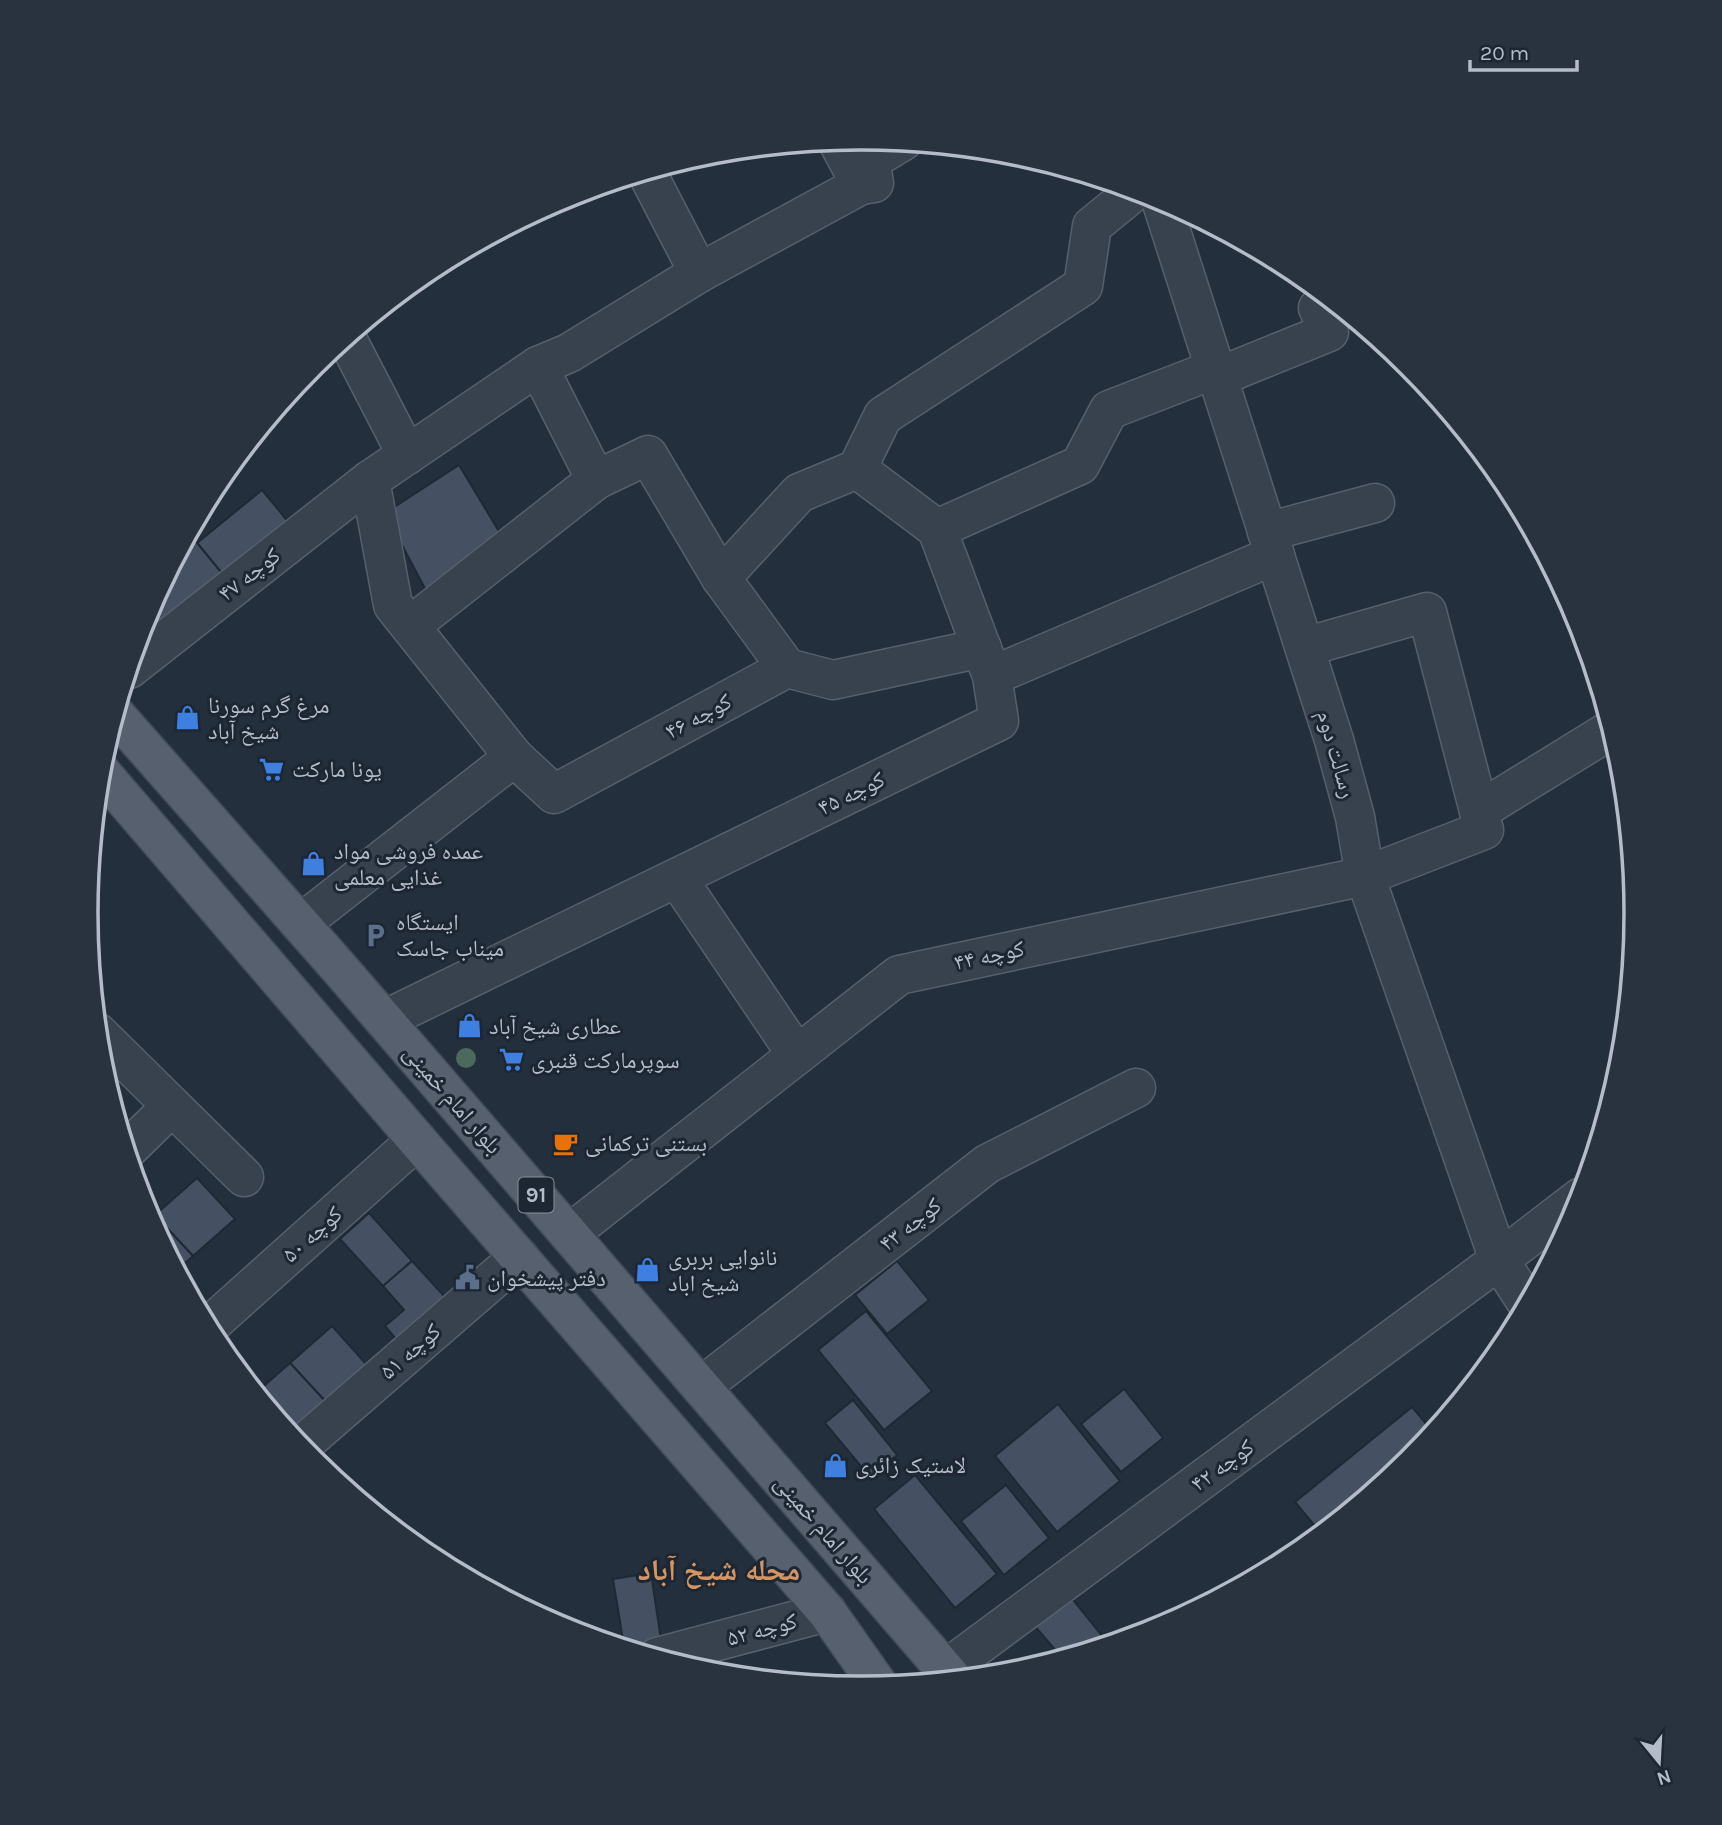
<svg xmlns="http://www.w3.org/2000/svg" width="1722" height="1825" viewBox="0 0 1722 1825" font-family="Karla,'Noto Naskh Arabic',sans-serif">
  <style>
    .building { fill: #455162; stroke: #1f2835; stroke-width: 2 }
    .lines { fill: none; stroke-linecap: round; stroke-linejoin: round }
    .minor-casing { stroke: #565f6c; stroke-width: 41 }
    .primary-casing { stroke: #414a57; stroke-width: 41 }
    .minor { stroke: #38414e; stroke-width: 38 }
    .primary { stroke: #56606e; stroke-width: 38 }
    .tree { fill: #4b6a5d }
    .labels { text-anchor: middle; stroke-width: 6; stroke-linejoin: round; paint-order: stroke }
    .shield { fill: #1d2633; stroke: #878f9c; stroke-width: 2 }
    .shield-label { font-size: 21px; font-weight: bold; fill: #b4bcc9 }
    .street-label { font-size: 23px; fill: #b4bcc9; stroke: #1d2633 }
    .poi-label { font-size: 23px; fill: #b4bcc9; stroke: #1d2633; text-anchor: start }
    .district-label { font-size: 30px; font-weight: bold; fill: #d59563; stroke: #1d2633 }
    .rim { fill: none; stroke: #b4bcc9; stroke-width: 3.5 }
  </style>
  <rect width="100%" height="100%" fill="#242f3e"/>
  <g class="building">
    <polygon points="459,465 509,548 430,598 385,513"/>
    <polygon points="262,490 290,524 225,577 197,543"/>
    <polygon points="189,533 225,577 148,640 140,631 145,615"/>
    <polygon points="197,1178 235,1219 193,1256 155,1215"/>
    <polygon points="369,1213 412,1261 383,1286 340,1239"/>
    <polygon points="155,1215 193,1256 177,1270 150,1220"/>
    <polygon points="412,1261 455,1308 406,1351 385,1326 404,1310 383,1286"/>
    <polygon points="897,1261 929,1300 887,1334 855,1295"/>
    <polygon points="866,1311 932,1391 884,1430 818,1350"/>
    <polygon points="332,1326 367,1365 326,1402 290,1363"/>
    <polygon points="290,1363 326,1402 290,1433 257,1392"/>
    <polygon points="1124,1389 1163,1438 1121,1472 1081,1424"/>
    <polygon points="853,1400 897,1455 870,1477 825,1423"/>
    <polygon points="1058,1404 1120,1481 1057,1532 995,1456"/>
    <polygon points="1412,1407 1433,1432 1409,1461 1321,1533 1295,1502"/>
    <polygon points="915,1475 997,1574 955,1608 874,1509"/>
    <polygon points="1006,1485 1049,1538 1004,1575 961,1521"/>
    <polygon points="651,1573 661,1640 624,1646 613,1579"/>
    <polygon points="1070,1596 1108,1643 1062,1658 1034,1625"/>
  </g>
  <g class="lines">
    <defs>
      <g id="minor">
        <polyline points="646,171 699,273"/>
        <polyline points="861,185 874,183 870,161 903,141"/>
        <polyline points="1160,197 1334,740 1355,817 1365,876 1499,1260 1527,1303"/>
        <polyline points="346,337 407,455"/>
        <polyline points="538,366 569,353 699,273 861,185 837,140"/>
        <polyline points="1218,377 1329,332 1318,308 1334,303"/>
        <polyline points="857,469 883,416 1083,286 1092,226 1136,190"/>
        <polyline points="596,480 648,455 721,578"/>
        <polyline points="1267,532 1375,503"/>
        <polyline points="410,626 596,480 538,366 370,480 393,605 514,757"/>
        <polyline points="787,668 833,680 982,648"/>
        <polyline points="129,669 370,480"/>
        <polyline points="992,676 937,529 1080,465 1109,410 1215,369"/>
        <polyline points="1479,811 1612,729"/>
        <polyline points="677,878 797,1055"/>
        <polyline points="300,924 514,757 554,794 787,668 721,578 799,493 857,469 937,529"/>
        <polyline points="384,1020 999,721 992,676 1275,555"/>
        <polyline points="98,1033 244,1177"/>
        <polyline points="127,1150 172,1106"/>
        <polyline points="569,1234 899,975 1365,876 1484,830 1427,612 1305,647"/>
        <polyline points="208,1327 417,1140"/>
        <polyline points="702,1386 987,1164 1136,1088"/>
        <polyline points="301,1446 519,1257"/>
        <polyline points="657,1657 827,1612"/>
        <polyline points="945,1670 1499,1260 1581,1197"/>
      </g>
      <g id="primary">
        <polyline points="115,714 340,969 953,1679"/>
        <polyline points="100,771 417,1140 827,1612 879,1686"/>
      </g>
    </defs>
    <use href="#minor" class="minor-casing"/>
    <use href="#primary" class="primary-casing"/>
    <use href="#minor" class="minor"/>
    <use href="#primary" class="primary"/>
  </g>
  <circle class="tree" cx="466" cy="1058" r="10"/>
  <defs>
    <symbol id="shop-bare" viewBox="-9 -9 18 18"><path d="M-5-2.5h2.3a2.7 3.5 0 0 1 5.4 0H5L5.5 6h-11ZM-1.5-2.5h3a1.5 2.3 0 0 0-3 0Z" fill="#3f7fe0" stroke="#1d2633" stroke-width="2.5" paint-order="stroke"/></symbol>
    <symbol id="supermarket-bare" viewBox="-9 -9 18 18"><path d="M-6-5.5h2.5l.6 2H6L4.5 2H-2.5L-4.4-4H-6ZM-1.5 3.2a1.3 1.3 0 1 0 .1 0ZM3 3.2a1.3 1.3 0 1 0 .1 0Z" fill="#3f7fe0" stroke="#1d2633" stroke-width="2.5" paint-order="stroke"/></symbol>
    <symbol id="parking-bare" viewBox="-9 -9 18 18"><path d="M-3.5-5.5H1a3.5 3.5 0 0 1 0 7H-1V5.5H-3.5ZM-1-3.4V-.6H.8a1.4 1.4 0 0 0 0-2.8Z" fill="#5c6f8a" stroke="#1d2633" stroke-width="2.5" paint-order="stroke"/></symbol>
    <symbol id="cafe-bare" viewBox="-9 -9 18 18"><path d="M-5.5-4.5H6V0H3Q3 3.5 0 3.5H-2.5Q-5.5 3.5-5.5 0ZM3-3.2v2h1.7v-2ZM-6 4.5H4V6H-6Z" fill="#e8710a" stroke="#1d2633" stroke-width="2.5" paint-order="stroke"/></symbol>
    <symbol id="civic-bare" viewBox="-9 -9 18 18"><path d="M-.6-6.5H3V-4.5H.6V-3L4-1V1h2V6H-6V1h2V-1L-.6-3ZM-1.2 2.5V6h2.4V2.5Z" fill="#5c6f8a" stroke="#1d2633" stroke-width="2.5" paint-order="stroke"/></symbol>
  </defs>
  <g fill-rule="evenodd">
    <use href="#shop-bare" x="170" y="700" width="35" height="35"/>
    <use href="#supermarket-bare" x="254" y="752" width="35" height="35"/>
    <use href="#shop-bare" x="296" y="846" width="35" height="35"/>
    <use href="#parking-bare" x="358" y="918" width="35" height="35"/>
    <use href="#shop-bare" x="452" y="1008" width="35" height="35"/>
    <use href="#supermarket-bare" x="494" y="1042" width="35" height="35"/>
    <use href="#cafe-bare" x="548" y="1126" width="35" height="35"/>
    <use href="#shop-bare" x="630" y="1252" width="35" height="35"/>
    <use href="#civic-bare" x="450" y="1260" width="35" height="35"/>
    <use href="#shop-bare" x="818" y="1448" width="35" height="35"/>
  </g>
  <g class="labels">
    <rect class="shield" x="518.5" y="1177.5" width="35" height="35" rx="5"/>
    <g class="shield-label">
      <text x="536" y="1202">91</text>
    </g>
    <g class="street-label">
      <text transform="translate(249 574) rotate(-38)" y="8">کوچه ۴۷</text>
      <text transform="translate(698 716) rotate(-28)" y="8">کوچه ۴۶</text>
      <text transform="translate(1337 754) rotate(74)" y="8">رسالت دوم</text>
      <text transform="translate(851 793) rotate(-26)" y="8">کوچه ۴۵</text>
      <text transform="translate(989 955) rotate(-12)" y="8">کوچه ۴۴</text>
      <text transform="translate(453 1099) rotate(49)" y="8">بلوار امام خمینی</text>
      <text transform="translate(910 1224) rotate(-38)" y="8">کوچه ۴۳</text>
      <text transform="translate(312 1234) rotate(-42)" y="8">کوچه ۵۰</text>
      <text transform="translate(410 1351) rotate(-41)" y="8">کوچه ۵۱</text>
      <text transform="translate(1222 1465) rotate(-36)" y="8">کوچه ۴۲</text>
      <text transform="translate(824 1529) rotate(49)" y="8">بلوار امام خمینی</text>
      <text transform="translate(762 1629) rotate(-15)" y="8">کوچه ۵۲</text>
    </g>
    <g class="poi-label">
      <text x="208" y="713">مرغ گرم سورنا<tspan x="208" dy="26">شیخ آباد</tspan></text>
      <text x="292" y="777">یونا مارکت</text>
      <text x="334" y="859">عمده فروشی مواد<tspan x="334" dy="26">غذایی معلمی</tspan></text>
      <text x="396" y="930">ایستگاه<tspan x="396" dy="26">میناب جاسک</tspan></text>
      <text x="489" y="1034">عطاری شیخ آباد</text>
      <text x="531" y="1068">سوپرمارکت قنبری</text>
      <text x="585" y="1151">بستنی ترکمانی</text>
      <text x="668" y="1265">نانوایی بربری<tspan x="668" dy="26">شیخ اباد</tspan></text>
      <text x="487" y="1286">دفتر پیشخوان</text>
      <text x="855" y="1473">لاستیک زائری</text>
    </g>
    <g class="district-label">
      <text x="719" y="1580">محله شیخ آباد</text>
    </g>
  </g>
  <path d="M0 0H1722V1825H0ZM98 913a763 763 0 1 1 1526 0a763 763 0 1 1-1526 0Z" fill="#29323f" fill-rule="evenodd"/>
  <path class="rim" d="M98 913a763 763 0 1 1 1526 0a763 763 0 1 1-1526 0Z"/>
  <g transform="translate(1659 1762) rotate(162)" stroke="#1d2633" stroke-width="5" paint-order="stroke">
  <path d="M0-5L12 26L0 18L-12 26Z" fill="#b4bcc9"/>
  <text y="-10" font-size="19" font-weight="bold" text-anchor="middle" fill="#b4bcc9">N</text>
  </g>
  <path d="M1470 60v10h107v-10" fill="none" stroke="#b4bcc9" stroke-width="3.5"/>
  <text x="1480" y="60" font-size="21" fill="#b4bcc9" stroke="#1d2633" stroke-width="5" paint-order="stroke">20 m</text>
</svg>
